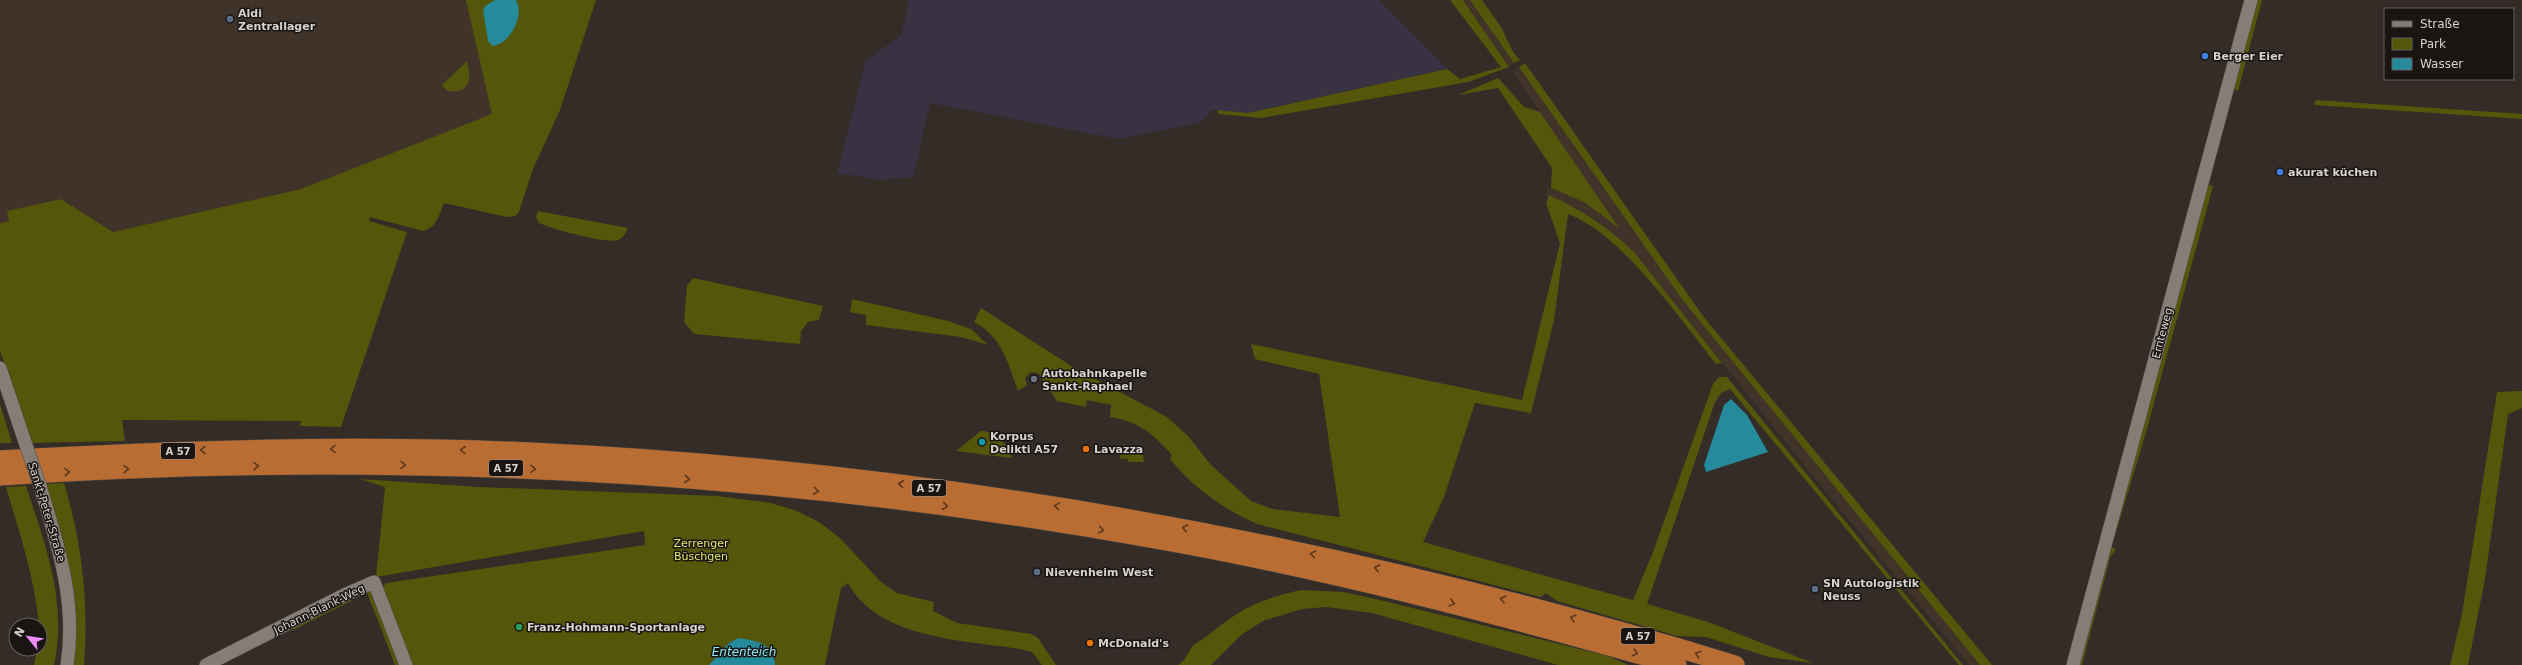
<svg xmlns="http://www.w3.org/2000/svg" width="2522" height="665" viewBox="0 0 2522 665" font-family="'DejaVu Sans',sans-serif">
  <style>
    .built { fill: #40332a }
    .industrial { fill: #383242 }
    .green { fill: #555609 }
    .water { fill: #258b9c }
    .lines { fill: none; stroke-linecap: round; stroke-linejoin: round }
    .minor-casing { stroke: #4f4945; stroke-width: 14 }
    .highway-casing { stroke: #4f4945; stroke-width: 20 }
    .minor { stroke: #867d77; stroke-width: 13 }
    .highway { stroke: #b96d32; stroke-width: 19 }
    .minor-bridge-casing { stroke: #4f4945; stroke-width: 14; stroke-linecap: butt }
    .minor-bridge { stroke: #867d77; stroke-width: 13 }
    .oneway { stroke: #59381f }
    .service-dot { fill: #5c6f8a; stroke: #191513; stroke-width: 1.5 }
    .shop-dot { fill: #3f7fe0; stroke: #191513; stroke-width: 1.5 }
    .worship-dot { fill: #6b7280; stroke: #191513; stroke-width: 1.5 }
    .culture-dot { fill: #0f9aa8; stroke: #191513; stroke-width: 1.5 }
    .food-dot { fill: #e8710a; stroke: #191513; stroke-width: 1.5 }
    .leisure-dot { fill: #2e9e5b; stroke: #191513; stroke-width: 1.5 }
    .labels { text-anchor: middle; stroke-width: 3; stroke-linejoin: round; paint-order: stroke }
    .shield { fill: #191513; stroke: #9d9996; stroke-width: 1 }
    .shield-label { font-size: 10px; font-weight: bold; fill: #d6d2ce }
    .poi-label { font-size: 11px; font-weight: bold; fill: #d6d2ce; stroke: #191513; text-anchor: start }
    .street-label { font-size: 11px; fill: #d6d2ce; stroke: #191513 }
    .park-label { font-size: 11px; fill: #e4e86e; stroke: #191513 }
    .water-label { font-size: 12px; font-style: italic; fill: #8ee5f6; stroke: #191513 }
  </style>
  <rect width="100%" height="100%" fill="#332c27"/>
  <g class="built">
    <polygon points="0,0 550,0 493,114 301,189 113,232 61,199 7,212 9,221 0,223"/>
    <polygon points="1463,0 1470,0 1514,63 1509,67"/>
    <polygon points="1519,67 1681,298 1980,665 1969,665 1812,475 1634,252 1597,221 1576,208 1546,195 1547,187 1558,190 1584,202 1618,227 1512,71"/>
  </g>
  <polygon class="industrial" points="909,0 1379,0 1447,69 1248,113 1212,110 1199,123 1119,139 930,103 913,177 880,180 837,173 866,60 901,36"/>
  <g class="green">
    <path d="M466,0H596L560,110L533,169L519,212L515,216L507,217L444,203C439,215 437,227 423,231L370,217L369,221L407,232L341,427L300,426L301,421L122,420L125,441L32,443L0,351V223L9,221L7,211L61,199L113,232L301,189L492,114Z"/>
    <polygon points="1450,0 1463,0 1509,67 1468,82 1261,118 1219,114 1217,110 1248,113 1447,69 1460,79 1501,67"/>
    <polygon points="1470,0 1482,0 1501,27 1513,52 1520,60 1514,63"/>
    <polygon points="2254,0 2262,0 2238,91 2234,89"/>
    <path d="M467,61C468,67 470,74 469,80C467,92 447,96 442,85Z"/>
    <polygon points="1525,63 1703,316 1992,665 1980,665 1681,298 1519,67"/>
    <polygon points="1498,78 1524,107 1540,112 1619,228 1584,202 1551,188 1552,168 1498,88 1458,95"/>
    <polygon points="2316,100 2522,114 2522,119 2314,105"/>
    <polygon points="2206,184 2213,186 2145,436 2114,539 2111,535"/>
    <path d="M1549,195C1581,209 1609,228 1634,252L1722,363L1716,364C1681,320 1621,233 1568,214L1554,320L1531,413L1475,403L1444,497L1423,542L1633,600L1653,552L1713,384L1719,377H1727L1963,665H1959L1730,389L1721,393L1715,402L1647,604L1708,622L1813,663L1769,657L1706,637L1677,636L1557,601L1546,593L1541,597L1257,524C1222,508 1195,489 1170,459L1172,455C1152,433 1140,422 1110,417L1111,405L1087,400L1086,407L1057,401L1038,373L1031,372L1025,378L1027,385L1018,391C1008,363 1002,337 974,322L981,308L1073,367L1167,417L1188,436L1211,465L1251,501L1273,509L1340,517L1319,374L1255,359L1251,344L1522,400L1560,243L1546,203Z"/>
    <path d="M538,211L628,228C625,233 624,238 618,240C606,244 552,229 539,223L536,217Z"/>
    <polygon points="693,278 823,306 819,320 808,322 801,331 800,344 694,334 684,322 687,286"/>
    <polygon points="852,299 948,321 971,329 988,345 961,337 866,325 866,315 850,312"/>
    <polygon points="2522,391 2522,408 2508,414 2485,579 2468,665 2450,665 2462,614 2497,392"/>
    <polygon points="0,404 12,443 0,443"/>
    <path d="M981,431C999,432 1004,442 1012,456L1011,458L956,451Z"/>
    <polygon points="1123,444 1143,455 1144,462 1129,462 1127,458 1120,459"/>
    <path d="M360,479L479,487L717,496L771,503L797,511L819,522L840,538L881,582L897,593L934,602L933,611L957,623L1031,634L1038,638L1056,665H1042L1032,652L1020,649C964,640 878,639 848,583L841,588L825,665H775V657L738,638L728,644L709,665H395L366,590H379L386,583L645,545L644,531L376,577L385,487Z"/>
    <path d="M64,483C82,542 89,604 84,665H72C81,602 66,544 46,484Z"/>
    <path d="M26,486C45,544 68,603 54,665H34L37,649H40C40,594 22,541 6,487Z"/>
    <polygon points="2110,547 2116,549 2110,558 2082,665 2075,665"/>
    <path d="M1301,590L1344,592L1380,600L1608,656L1628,665H1558L1372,613L1326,607L1302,609L1263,621L1241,635L1211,665H1178C1188,659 1188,649 1195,644C1210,635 1222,623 1237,614C1256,601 1279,595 1301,590Z"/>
    <polygon points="349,597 351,601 293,630 291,626"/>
  </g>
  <g class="water">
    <path d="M495,0H516C525,15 510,44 493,46L488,41L483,10L485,6Z"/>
    <polygon points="1731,399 1747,415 1768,452 1706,472 1704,465 1724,405"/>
    <path d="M738,638C755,640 775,644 775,665H709L728,644Z"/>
  </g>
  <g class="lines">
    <defs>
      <g id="minor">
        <polyline points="0,368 26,445"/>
        <path d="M40,486C58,545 77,603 67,665"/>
        <polyline points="206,665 344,595 374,582 406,665"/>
        <polyline points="2073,665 2251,0"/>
      </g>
      <g id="highway">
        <path d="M0,460C176,450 353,444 530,452C939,471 1343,545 1735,665"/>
        <path d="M0,476C386,450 774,470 1155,539C1331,570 1504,616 1677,665"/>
      </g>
    </defs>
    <use href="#minor" class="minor-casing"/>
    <use href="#highway" class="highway-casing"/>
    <use href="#minor" class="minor"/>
    <use href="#highway" class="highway"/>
    <defs>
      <polyline id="minor-bridge" points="26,445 40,486"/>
    </defs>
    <use href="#minor-bridge" class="minor-bridge-casing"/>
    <use href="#minor-bridge" class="minor-bridge"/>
  </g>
  <defs><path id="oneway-chevron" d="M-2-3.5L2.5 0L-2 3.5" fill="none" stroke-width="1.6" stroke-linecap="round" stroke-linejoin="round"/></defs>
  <g class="oneway">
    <use href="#oneway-chevron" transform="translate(333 449) rotate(179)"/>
    <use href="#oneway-chevron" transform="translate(203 450) rotate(179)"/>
    <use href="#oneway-chevron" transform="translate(463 450) rotate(-179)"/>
    <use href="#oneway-chevron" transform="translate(403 465) rotate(1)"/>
    <use href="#oneway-chevron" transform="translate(256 466) rotate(-1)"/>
    <use href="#oneway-chevron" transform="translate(126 469) rotate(-2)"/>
    <use href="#oneway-chevron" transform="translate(533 469) rotate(3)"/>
    <use href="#oneway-chevron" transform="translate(67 472) rotate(-4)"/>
    <use href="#oneway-chevron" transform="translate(687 479) rotate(5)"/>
    <use href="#oneway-chevron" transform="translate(901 484) rotate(-174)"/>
    <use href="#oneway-chevron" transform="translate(816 491) rotate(6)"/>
    <use href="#oneway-chevron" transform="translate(945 506) rotate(8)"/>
    <use href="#oneway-chevron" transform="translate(1057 506) rotate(-171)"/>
    <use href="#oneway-chevron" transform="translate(1185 528) rotate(-169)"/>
    <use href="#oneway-chevron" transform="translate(1101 530) rotate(9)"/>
    <use href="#oneway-chevron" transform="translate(1313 554) rotate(-168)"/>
    <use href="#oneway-chevron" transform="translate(1377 568) rotate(-167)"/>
    <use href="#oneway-chevron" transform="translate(1503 599) rotate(-166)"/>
    <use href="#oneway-chevron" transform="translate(1452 603) rotate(15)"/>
    <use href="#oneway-chevron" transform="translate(1573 618) rotate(-164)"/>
    <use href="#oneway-chevron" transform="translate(1635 653) rotate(16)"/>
    <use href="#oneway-chevron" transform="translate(1698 654) rotate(-163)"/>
  </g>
  <g class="service-dot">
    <circle cx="230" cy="19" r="4"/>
    <circle cx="1037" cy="572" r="4"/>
    <circle cx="1815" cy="589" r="4"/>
  </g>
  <g class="shop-dot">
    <circle cx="2205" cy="56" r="4"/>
    <circle cx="2280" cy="172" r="4"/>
  </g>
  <circle class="worship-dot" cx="1034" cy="379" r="4"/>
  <circle class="culture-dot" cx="982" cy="442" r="4"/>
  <g class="food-dot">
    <circle cx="1086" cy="449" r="4"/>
    <circle cx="1090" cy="643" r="4"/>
  </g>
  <circle class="leisure-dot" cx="519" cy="627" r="4"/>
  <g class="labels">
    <g class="shield">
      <rect x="161" y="443" width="34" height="16" rx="3"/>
      <rect x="489" y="460" width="34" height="16" rx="3"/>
      <rect x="912" y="480" width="34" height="16" rx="3"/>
      <rect x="1621" y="628" width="34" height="16" rx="3"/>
    </g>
    <g class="shield-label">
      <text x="178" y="455">A 57</text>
      <text x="506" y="472">A 57</text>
      <text x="929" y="492">A 57</text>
      <text x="1638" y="640">A 57</text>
    </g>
    <g class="poi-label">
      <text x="238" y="17">Aldi<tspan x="238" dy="13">Zentrallager</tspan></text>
      <text x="2213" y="60">Berger Eier</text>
      <text x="2288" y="176">akurat küchen</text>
      <text x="1042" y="377">Autobahnkapelle<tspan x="1042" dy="13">Sankt-Raphael</tspan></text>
      <text x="990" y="440">Korpus<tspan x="990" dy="13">Delikti A57</tspan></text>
      <text x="1094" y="453">Lavazza</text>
      <text x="1045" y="576">Nievenheim West</text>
      <text x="1823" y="587">SN Autologistik<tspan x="1823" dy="13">Neuss</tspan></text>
      <text x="527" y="631">Franz-Hohmann-Sportanlage</text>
      <text x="1098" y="647">McDonald's</text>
    </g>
    <g class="street-label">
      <text transform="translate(2162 333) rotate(-75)" y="4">Ernteweg</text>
      <text transform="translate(47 512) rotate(73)" y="4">Sankt-Peter-Straße</text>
      <text transform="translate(319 609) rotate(-26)" y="4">Johann-Blank-Weg</text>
    </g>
    <g class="park-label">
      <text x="701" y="547">Zerrenger<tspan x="701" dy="13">Büschgen</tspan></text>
    </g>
    <g class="water-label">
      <text x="744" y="656">Ententeich</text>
    </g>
  </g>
  <rect x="2384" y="8" width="130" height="72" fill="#191513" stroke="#65615e"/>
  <rect x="2392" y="21" width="20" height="6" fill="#867d77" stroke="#65615e"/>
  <text x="2420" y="28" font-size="12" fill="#d6d2ce">Straße</text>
  <rect x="2392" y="38" width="20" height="12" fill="#555609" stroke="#65615e"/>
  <text x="2420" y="48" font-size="12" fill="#d6d2ce">Park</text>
  <rect x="2392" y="58" width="20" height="12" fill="#258b9c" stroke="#65615e"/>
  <text x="2420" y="68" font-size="12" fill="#d6d2ce">Wasser</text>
  <g transform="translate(28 637) rotate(300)"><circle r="19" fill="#191513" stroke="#65615e"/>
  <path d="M0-3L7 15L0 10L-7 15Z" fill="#ee8cf8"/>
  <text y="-6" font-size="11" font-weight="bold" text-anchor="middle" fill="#d6d2ce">N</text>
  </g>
</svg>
